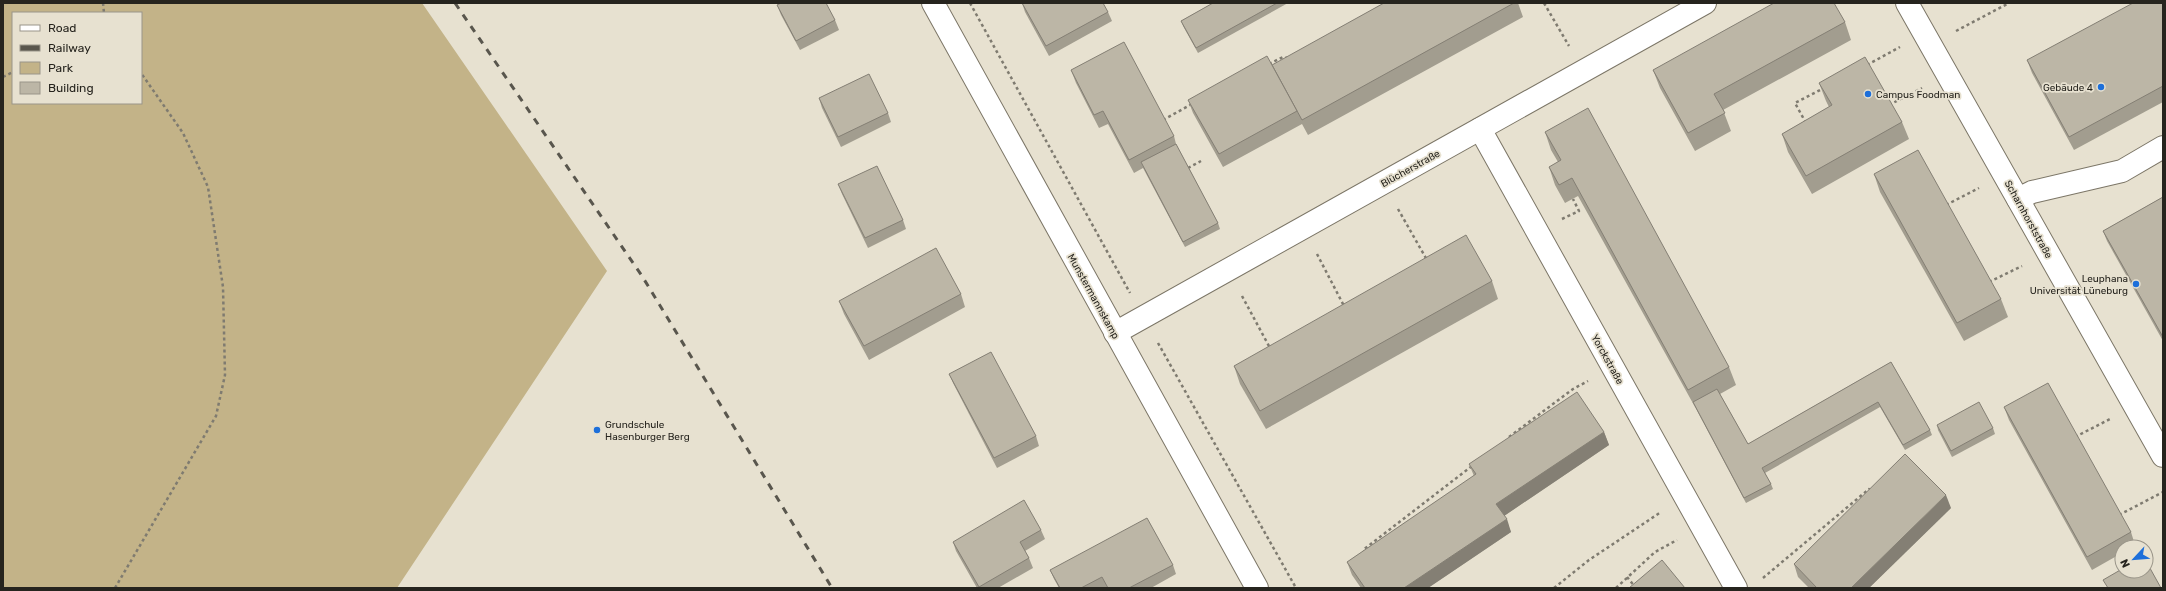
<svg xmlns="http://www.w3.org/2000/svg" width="2166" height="591" viewBox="0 0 2166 591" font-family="Rubik,sans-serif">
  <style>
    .green { fill: #c3b388; fill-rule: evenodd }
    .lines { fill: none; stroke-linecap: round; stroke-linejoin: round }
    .minor-casing { stroke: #7c7667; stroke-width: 24 }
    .path { stroke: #7f7b70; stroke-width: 2.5; stroke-dasharray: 3 3; stroke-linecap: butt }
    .minor { stroke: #fff; stroke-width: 22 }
    .rail { stroke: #59564d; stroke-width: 3; stroke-dasharray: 7 7; stroke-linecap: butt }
    .wall { fill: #a29d8f }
    .shaded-wall { fill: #847f74 }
    .building { fill: #bcb6a6; stroke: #847f74 }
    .poi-dot { fill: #1d6fda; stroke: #e7e1d0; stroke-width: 1.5 }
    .labels { text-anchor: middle; stroke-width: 3.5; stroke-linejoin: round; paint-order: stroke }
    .poi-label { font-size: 10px; fill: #26241e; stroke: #e7e1d0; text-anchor: end }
    .street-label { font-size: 10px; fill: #26241e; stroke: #e7e1d0 }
  </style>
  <rect width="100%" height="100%" fill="#e7e1d0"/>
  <path class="green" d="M3,3H422L607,271L397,588H3ZM13,13H141V103H13Z"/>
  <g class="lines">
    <defs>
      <g id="minor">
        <polyline points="933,3 1257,588"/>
        <polyline points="1907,3 2163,456"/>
        <polyline points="1480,129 1736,588"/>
        <polyline points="2018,199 2032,192 2122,171 2163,147"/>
        <polyline points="1115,333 1705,3"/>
      </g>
    </defs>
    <use href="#minor" class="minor-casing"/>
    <g class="path">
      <polyline points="103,3 104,13"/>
      <polyline points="970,3 1130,293"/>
      <polyline points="1544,3 1569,46"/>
      <polyline points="1956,31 2009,3"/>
      <polyline points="1269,64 1283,57 1288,58"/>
      <polyline points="1867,65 1900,47"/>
      <polyline points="3,77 13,72"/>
      <polyline points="1889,105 1922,88"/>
      <polyline points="1163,120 1192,104"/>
      <polyline points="1806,123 1795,103 1824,88"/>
      <polyline points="1188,168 1201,161"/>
      <polyline points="1946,205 1979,188"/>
      <polyline points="1398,209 1427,260"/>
      <polyline points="1562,219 1579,211 1573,199"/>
      <polyline points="1317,254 1344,306"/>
      <polyline points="1989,282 2022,266"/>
      <polyline points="1242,296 1270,348"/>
      <polyline points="1158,343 1296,588"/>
      <polyline points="1509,437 1573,389 1588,381"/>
      <polyline points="2075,437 2110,419"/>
      <polyline points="2119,515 2163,492"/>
      <polyline points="1365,553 1363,550 1472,466"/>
      <polyline points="1627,577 1636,588"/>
      <polyline points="1763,578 1869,489 1871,490"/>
      <polyline points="115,588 216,416 225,375 223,287 208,187 183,133 141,73"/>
      <polyline points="1554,588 1589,560 1661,512"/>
      <polyline points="1616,588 1655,552 1677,540"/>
    </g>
    <use href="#minor" class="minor"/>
    <polyline class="rail" points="455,3 642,276 832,588"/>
  </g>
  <g class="wall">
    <polygon points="1022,3 1108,12 1112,21 1049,56 1025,12"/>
    <polygon points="1213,3 1288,3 1198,53 1183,26 1181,21"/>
    <polygon points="1384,3 1518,3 1523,17 1308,135 1302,124 1223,167 1193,113 1188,100 1273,67"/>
    <polygon points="2163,3 2163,102 2074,150 2032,73 2027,60"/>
    <polygon points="777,5 835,20 839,30 800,50 781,15"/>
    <polygon points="1845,22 1851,40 1723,110 1731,131 1695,151 1660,88 1653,70"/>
    <polygon points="1071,70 1174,136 1176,144 1218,223 1220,229 1185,247 1143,168 1134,173 1108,124 1099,128 1076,83"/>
    <polygon points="1819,83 1902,122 1909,139 1812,194 1788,152 1782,134 1829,107 1826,101"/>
    <polygon points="819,98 888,113 891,122 841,147 822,108"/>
    <polygon points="1545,132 1729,367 1736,385 1720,394 1748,444 1891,362 1930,430 1932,435 1905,450 1880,407 1765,473 1771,484 1773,489 1746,503 1695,407 1578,196 1565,203 1555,185 1549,167 1558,162 1551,150"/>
    <polygon points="1874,174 2001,299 2008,317 1964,341 1880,192"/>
    <polygon points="838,184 903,220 906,229 868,248 842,194"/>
    <polygon points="2163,197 2163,341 2107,241 2103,231"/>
    <polygon points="1492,281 1498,299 1266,429 1240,384 1234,366"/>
    <polygon points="961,294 965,307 869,360 844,314 839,301"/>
    <polygon points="949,374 1036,436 1039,446 997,468 953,383"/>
    <polygon points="2004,407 2131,532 2135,545 2132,547 2122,547 2122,553 2092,570 2009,420"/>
    <polygon points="1937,425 1993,428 1995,434 1952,457 1938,430"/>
    <polygon points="1604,432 1609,445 1504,516 1511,532 1428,588 1361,588 1352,575 1347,562 1474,476 1469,464"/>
    <polygon points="1951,508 1869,588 1809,588 1798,577 1794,564"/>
    <polygon points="1041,530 1045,539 1025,551 1029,558 1033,568 998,588 977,588 956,551 953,542"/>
    <polygon points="1173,565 1176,574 1151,588 1106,588 1105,587 1102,588 1059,588 1054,579 1050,570"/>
  </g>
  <g class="shaded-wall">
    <polygon points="1604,432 1609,445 1501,518 1496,504"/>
    <polygon points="1946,495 1951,508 1869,588 1851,588"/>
    <polygon points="1507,519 1511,532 1428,588 1404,588"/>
  </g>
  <g class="building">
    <polygon points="781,3 826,3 835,20 796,41 777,5"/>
    <polygon points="1022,3 1103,3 1108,12 1046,46"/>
    <polygon points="1213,3 1277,3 1196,48 1181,21"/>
    <polygon points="1384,3 1514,3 1302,120 1272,65"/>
    <polygon points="1774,3 1834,3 1845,22 1714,94 1725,113 1688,133 1653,70"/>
    <polygon points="2133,3 2163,3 2163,86 2069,137 2027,60"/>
    <polygon points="1124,42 1174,136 1129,160 1103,111 1094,115 1071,70"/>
    <polygon points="1267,56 1297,111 1219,154 1188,100"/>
    <polygon points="1865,57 1902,122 1806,176 1782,134 1832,105 1819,83"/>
    <polygon points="869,74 888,113 838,137 819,98"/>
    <polygon points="1588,108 1729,367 1688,390 1572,178 1559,185 1549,167 1561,160 1545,132"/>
    <polygon points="1176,144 1218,223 1183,242 1141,162"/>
    <polygon points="1918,150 2001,299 1957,323 1874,174"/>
    <polygon points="877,166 903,220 865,238 838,184"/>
    <polygon points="2163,197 2163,337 2103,231"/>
    <polygon points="1466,235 1492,281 1260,411 1234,366"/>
    <polygon points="936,248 961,294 864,346 839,301"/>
    <polygon points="991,352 1036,436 994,458 949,374"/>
    <polygon points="1891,362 1930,430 1903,445 1878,402 1762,468 1771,484 1744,498 1693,402 1717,389 1748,444"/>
    <polygon points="2048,383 2131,532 2087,557 2004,407"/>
    <polygon points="1577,392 1604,432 1496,504 1507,519 1404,588 1365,588 1347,562 1476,474 1469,464"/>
    <polygon points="1979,402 1993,428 1951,451 1937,425"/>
    <polygon points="1905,454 1946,495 1851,588 1817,588 1794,564"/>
    <polygon points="1024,500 1041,530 1020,542 1029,558 979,587 953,542"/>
    <polygon points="1147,518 1173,565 1129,588 1108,588 1102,577 1081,588 1060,588 1050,570"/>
    <polygon points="1662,560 1685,588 1629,588"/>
    <polygon points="2146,561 2161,588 2108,588 2103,580 2122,569 2122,571 2146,571"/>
  </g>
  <g class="poi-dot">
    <circle cx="2101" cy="87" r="4"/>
    <circle cx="1868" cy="94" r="4"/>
    <circle cx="2136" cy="284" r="4"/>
    <circle cx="597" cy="430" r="4"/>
  </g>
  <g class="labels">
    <g class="poi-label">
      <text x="2093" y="91">Gebäude 4</text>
      <text x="1876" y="98" text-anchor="start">Campus Foodman</text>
      <text x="2128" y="282">Leuphana<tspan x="2128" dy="12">Universität Lüneburg</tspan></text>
      <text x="605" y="428" text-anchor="start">Grundschule<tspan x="605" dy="12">Hasenburger Berg</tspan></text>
    </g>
    <g class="street-label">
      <text transform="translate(1410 168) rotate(-29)" y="4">Blücherstraße</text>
      <text transform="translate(2029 219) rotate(61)" y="4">Scharnhorststraße</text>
      <text transform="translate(1094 296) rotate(61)" y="4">Munstermannskamp</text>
      <text transform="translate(1608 359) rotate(61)" y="4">Yorckstraße</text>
    </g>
  </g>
  <rect width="2166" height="591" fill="none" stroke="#26241e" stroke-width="8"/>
  <rect x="12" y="12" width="130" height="92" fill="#e7e1d0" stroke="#9a9589"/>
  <rect x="20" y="25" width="20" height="6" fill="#ffffff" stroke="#9a9589"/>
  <text x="48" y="32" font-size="12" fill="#26241e">Road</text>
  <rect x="20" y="45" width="20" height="6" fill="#59564d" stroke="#9a9589"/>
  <text x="48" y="52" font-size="12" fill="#26241e">Railway</text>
  <rect x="20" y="62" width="20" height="12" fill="#c3b388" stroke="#9a9589"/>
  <text x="48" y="72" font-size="12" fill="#26241e">Park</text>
  <rect x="20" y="82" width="20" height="12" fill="#bcb6a6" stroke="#9a9589"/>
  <text x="48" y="92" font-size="12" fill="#26241e">Building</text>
  <g transform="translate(2134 559) rotate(244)"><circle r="19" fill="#e7e1d0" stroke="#9a9589"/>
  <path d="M0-3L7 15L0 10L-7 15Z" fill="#1d6fda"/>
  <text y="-6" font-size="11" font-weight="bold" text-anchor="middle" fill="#26241e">N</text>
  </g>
</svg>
